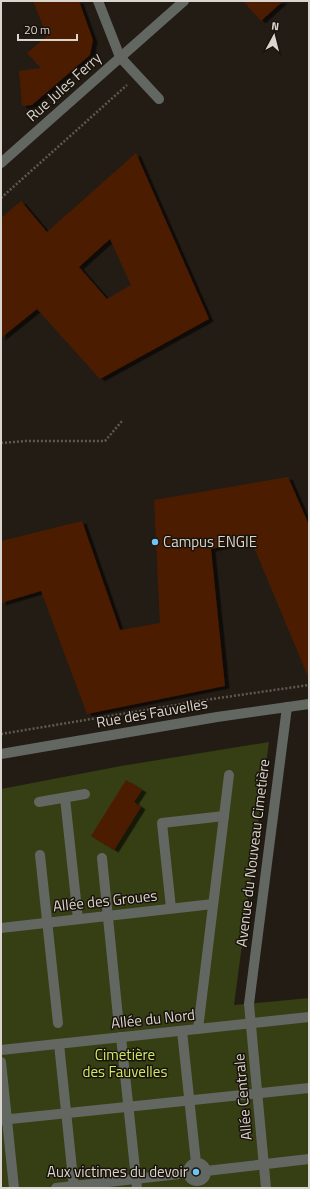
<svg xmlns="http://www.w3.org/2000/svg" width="310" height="1189" viewBox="0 0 310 1189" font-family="'Titillium Web',sans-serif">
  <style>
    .green { fill: #363e13 }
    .building { fill: #4b1c06; fill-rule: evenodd; filter: url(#shadow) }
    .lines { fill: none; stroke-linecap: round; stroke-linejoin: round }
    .path { stroke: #5f5952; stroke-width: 2.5; stroke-dasharray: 2 2; stroke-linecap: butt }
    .minor { stroke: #626762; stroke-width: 10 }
    .poi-dot { fill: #70c2f4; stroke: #19130b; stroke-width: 1.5 }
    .labels { text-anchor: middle; stroke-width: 3; stroke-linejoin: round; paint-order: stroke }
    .street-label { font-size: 15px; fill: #dad5cf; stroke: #19130b }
    .poi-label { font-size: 15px; fill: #dad5cf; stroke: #19130b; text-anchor: start }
    .park-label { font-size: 15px; fill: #d0ea67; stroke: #19130b }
  </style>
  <defs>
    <filter id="shadow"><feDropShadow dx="4.5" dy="2.5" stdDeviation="0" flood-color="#0009"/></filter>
  </defs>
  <rect width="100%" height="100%" fill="#231c14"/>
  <polygon class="green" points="269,742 234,1005 309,998 309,1188 1,1188 1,789 121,766"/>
  <g class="building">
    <polygon points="33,1 79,1 93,40 90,55 32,105 22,106 19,71 41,68 27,53 47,36"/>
    <polygon points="243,1 283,1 261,21"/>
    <path d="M136,153L209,319L100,379L37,309L1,338V218L21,201L47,232ZM110,239L131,285L107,299L79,267Z"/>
    <polygon points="288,477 309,525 309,679 251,540 211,549 225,686 87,714 41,591 1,603 1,541 82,521 120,630 160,623 154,500"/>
    <polygon points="126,780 142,790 134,802 141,807 114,850 91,836"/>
  </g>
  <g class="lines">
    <g class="path">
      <polyline points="1,198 127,85"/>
      <polyline points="1,443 26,441 105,441 122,421"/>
      <polyline points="1,734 212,699 309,685"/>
    </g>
    <g class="minor">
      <polyline points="98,1 120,57 159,99"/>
      <polyline points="1,163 184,1"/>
      <polyline points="1,754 217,717 309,704"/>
      <polyline points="65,798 78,919"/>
      <polyline points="39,802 85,794"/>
      <polyline points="40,855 58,1023"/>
      <polyline points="102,858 118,1017"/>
      <polyline points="171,908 162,823 224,816"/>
      <polyline points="1,928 213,904"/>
      <polyline points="198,1029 229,775"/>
      <polyline points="182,1031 196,1163"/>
      <polyline points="121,1037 137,1188"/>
      <polyline points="59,1044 74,1188"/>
      <polyline points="1,1050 309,1017"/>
      <polyline points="1,1062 14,1188"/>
      <polyline points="1,1120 309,1088"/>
      <circle cx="197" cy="1172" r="9"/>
      <polyline points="206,1171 309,1159"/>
      <polyline points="56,1188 188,1173"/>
      <polyline points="266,1188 249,1004 287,707"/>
    </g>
  </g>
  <g class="poi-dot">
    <circle cx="155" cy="542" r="4"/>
    <circle cx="196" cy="1172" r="4"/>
  </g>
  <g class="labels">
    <g class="street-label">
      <text transform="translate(64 87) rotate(-42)" y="5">Rue Jules Ferry</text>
      <text transform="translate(152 713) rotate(-10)" y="5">Rue des Fauvelles</text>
      <text transform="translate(253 853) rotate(-83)" y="5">Avenue du Nouveau Cimetière</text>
      <text transform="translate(105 901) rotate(-6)" y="5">Allée des Groues</text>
      <text transform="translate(153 1019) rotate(-6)" y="5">Allée du Nord</text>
      <text transform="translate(243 1097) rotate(-95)" y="5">Allée Centrale</text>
    </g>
    <g class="poi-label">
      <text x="163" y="547">Campus ENGIE</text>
      <text x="188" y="1177" text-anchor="end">Aux victimes du devoir</text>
    </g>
    <g class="park-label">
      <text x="125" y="1060">Cimetière<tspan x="125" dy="17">des Fauvelles</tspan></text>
    </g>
  </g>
  <rect width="310" height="1189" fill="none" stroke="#dad5cf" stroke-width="4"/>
  <g transform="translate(274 36) rotate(7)" stroke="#19130b" stroke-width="3" paint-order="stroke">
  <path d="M0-3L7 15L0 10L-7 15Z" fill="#dad5cf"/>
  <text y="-6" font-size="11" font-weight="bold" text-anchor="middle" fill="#dad5cf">N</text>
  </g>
  <path d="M18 34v6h59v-6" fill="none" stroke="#dad5cf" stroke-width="2"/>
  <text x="24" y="34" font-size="12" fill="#dad5cf" stroke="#19130b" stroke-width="3" paint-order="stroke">20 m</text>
</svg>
